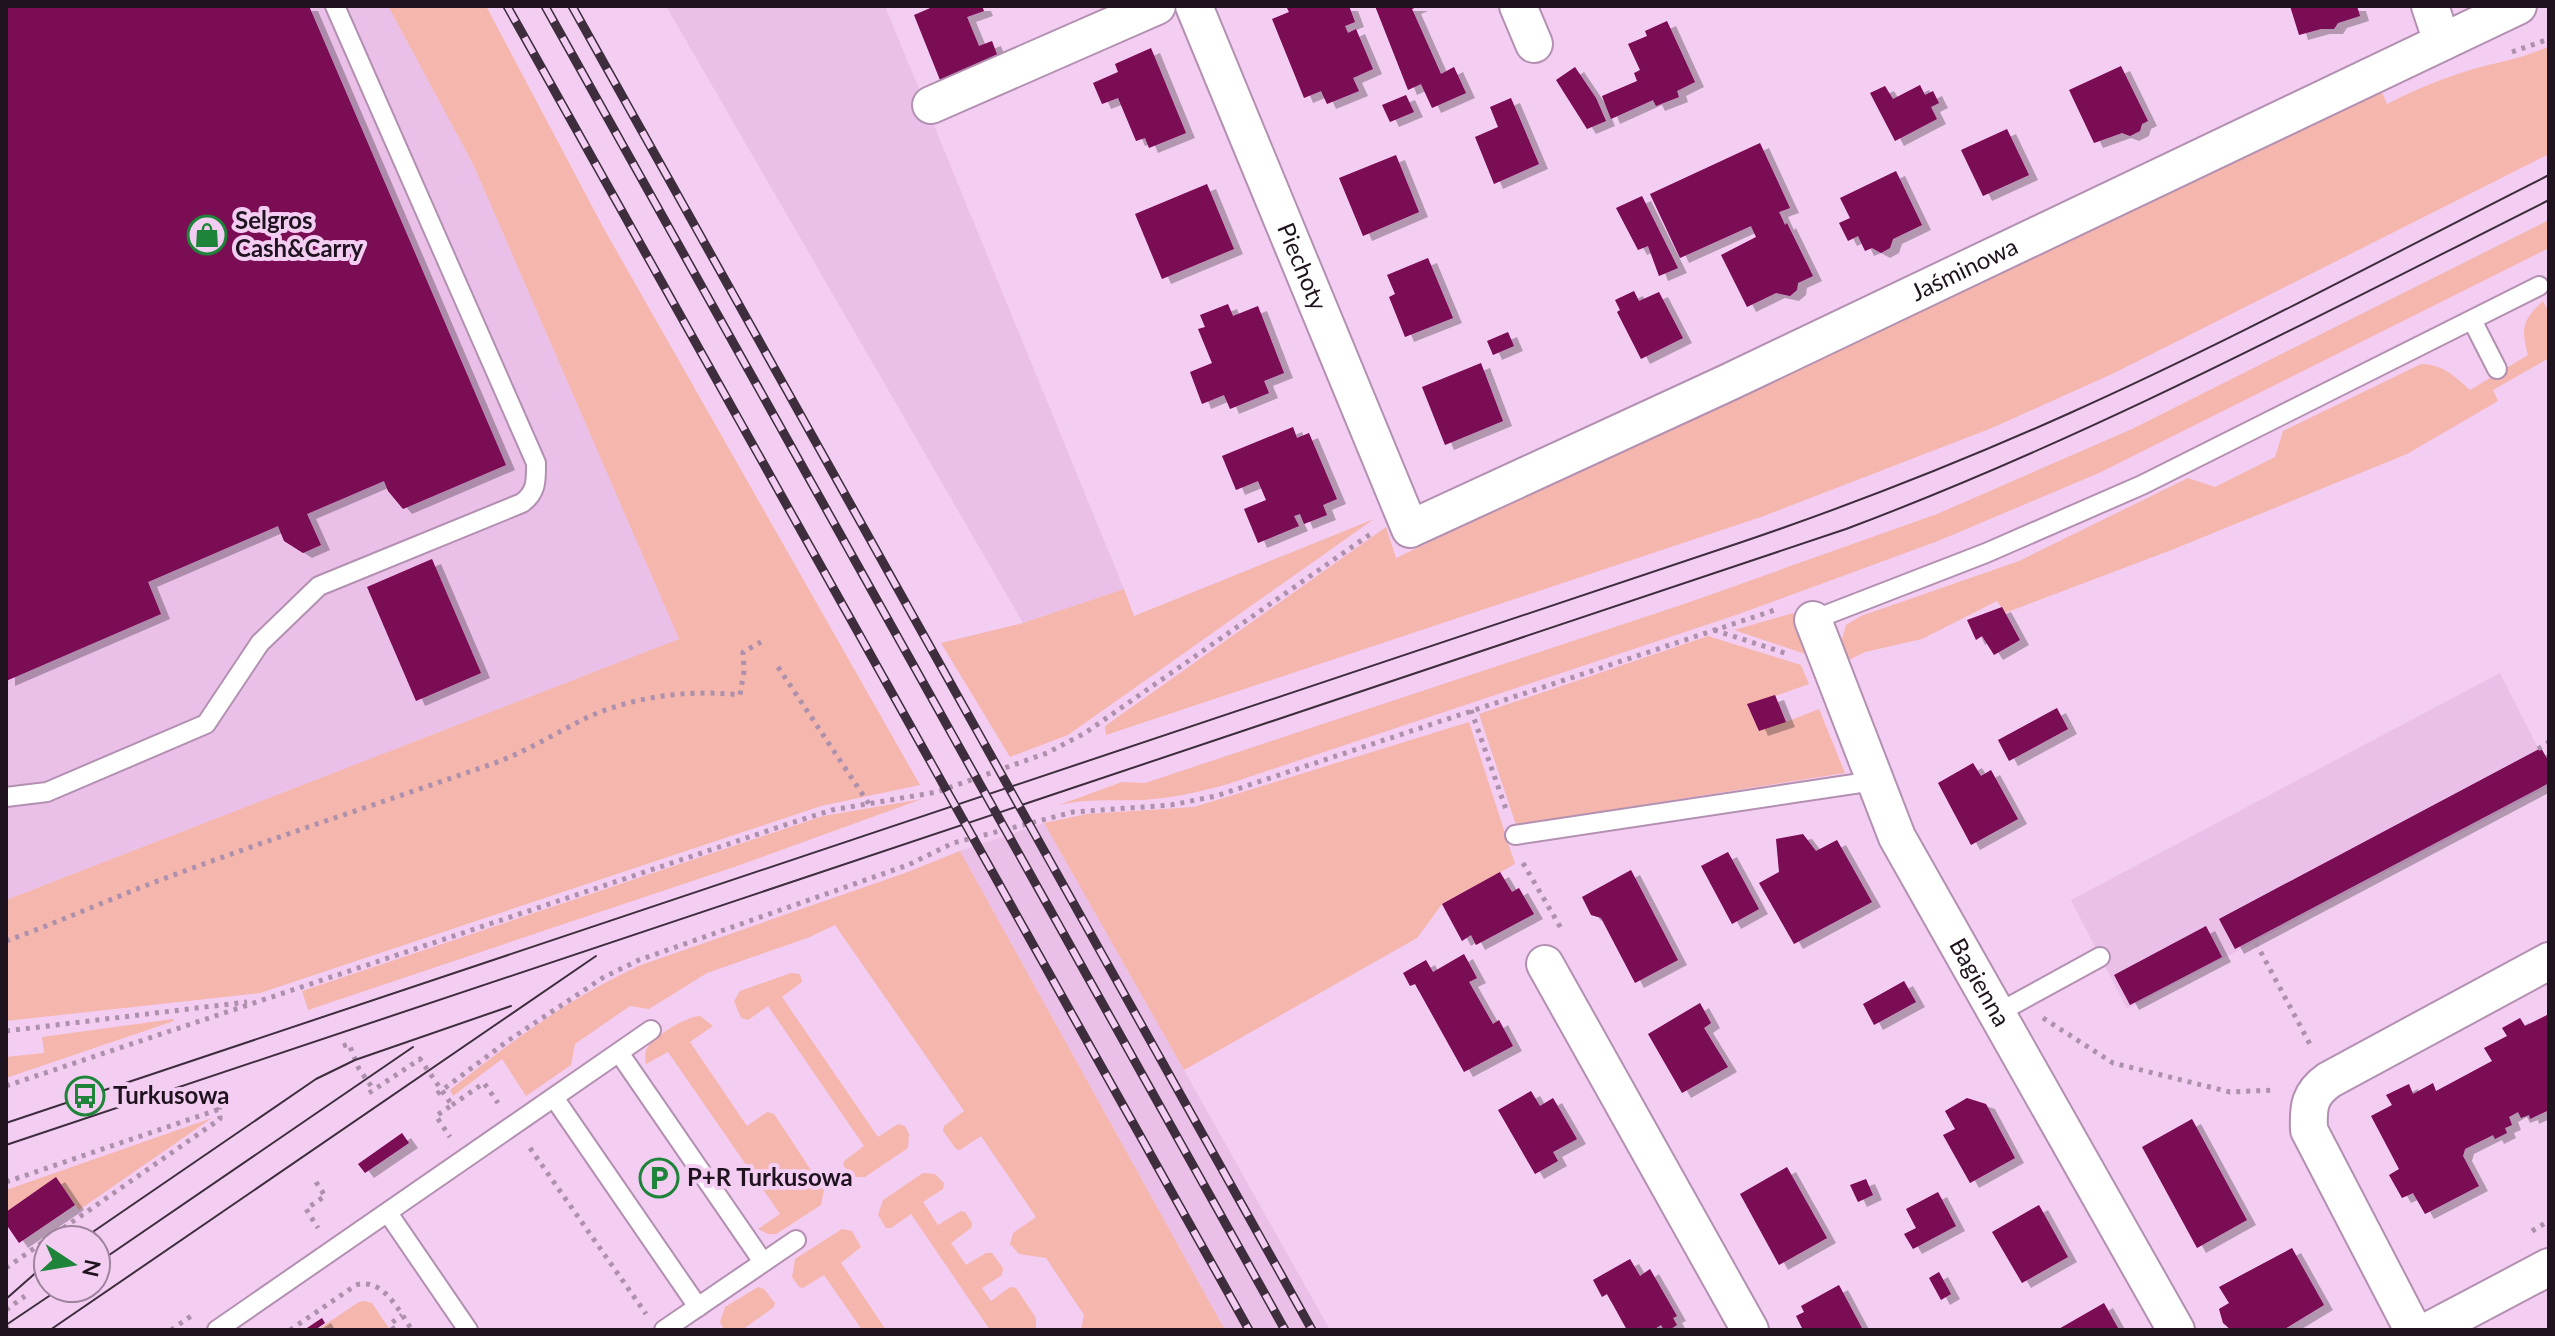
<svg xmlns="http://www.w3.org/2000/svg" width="2555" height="1336" viewBox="0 0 2555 1336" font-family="Lato,sans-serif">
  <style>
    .built { fill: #eabfe8 }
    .green { fill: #f4b6ad }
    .building { fill: #7a0753; filter: url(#shadow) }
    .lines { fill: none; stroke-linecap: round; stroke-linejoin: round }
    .service-casing { stroke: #b390b2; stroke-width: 22 }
    .minor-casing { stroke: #b390b2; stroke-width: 40 }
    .path { stroke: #ad90ac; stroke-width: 5; stroke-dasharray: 4 6; stroke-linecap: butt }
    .service { stroke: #fff; stroke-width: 18 }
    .minor { stroke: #fff; stroke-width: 36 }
    .tram { stroke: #3d2d3d; stroke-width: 2 }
    .rail-casing { stroke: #3d2d3d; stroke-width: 9 }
    .rail { stroke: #f4cef2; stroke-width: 6; stroke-dasharray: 18; stroke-linecap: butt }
    .labels { text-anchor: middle; stroke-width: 8; stroke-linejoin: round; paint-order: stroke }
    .poi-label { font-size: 24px; font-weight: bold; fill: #201320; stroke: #f4cef2; text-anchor: start }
    .street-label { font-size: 24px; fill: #201320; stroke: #f4cef2 }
  </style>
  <defs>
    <filter id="shadow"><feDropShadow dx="9" dy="5" stdDeviation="0" flood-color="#0004"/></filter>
  </defs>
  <rect width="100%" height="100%" fill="#f4cef2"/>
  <g class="built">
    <polygon points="6,6 388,6 473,164 679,639 6,900"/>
    <polygon points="666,6 885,6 1124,589 1023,623"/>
    <polygon points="2500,673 2549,770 2549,786 2127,1009 2071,900"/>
    <polygon points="1044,823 1184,1070 1330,1330 1225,1330 960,851"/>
  </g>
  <g class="green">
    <polygon points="388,6 486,6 603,227 920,785 821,806 260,993 6,1021 6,900 679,639 473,164"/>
    <path d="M2549,46V154L2112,374L1992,428L1761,517L1106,735L1105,726L1386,527L1396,558L2381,90L2387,104C2414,90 2441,79 2470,70C2497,62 2523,59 2549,46Z"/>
    <path d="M2549,220V248L2099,473L1938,541L1739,614L1228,784C1200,792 1172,798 1143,800C1114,801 1083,798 1056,806L1122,782L1145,783L1687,603L1937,514L2132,429Z"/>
    <path d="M2543,301L2549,312V358L2493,390L2498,401L2407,454L2174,549L2005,613L1997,601L1922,639L1865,652L1845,662L1842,639L1846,625L1861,616L2019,561L2188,478L2215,487L2275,457L2283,431L2421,364C2444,365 2453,375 2470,390L2528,355C2521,328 2522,320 2543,301Z"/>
    <polygon points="1374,519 1068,735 1010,757 941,643 1023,623 1124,589 1134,616"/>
    <polygon points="1793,613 1808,655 1734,630"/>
    <polygon points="1708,636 1801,665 1809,684 1775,696 1786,722 1819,709 1845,773 1516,825 1479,714"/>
    <polygon points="1469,722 1515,864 1442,904 1417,938 1184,1070 1044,823 1087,814 1194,807"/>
    <polygon points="922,799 740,865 308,1010 302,991 823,816"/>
    <path d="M960,851L1225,1330H1081L1084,1315L1046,1258L1019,1254L1010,1244L1013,1233L1036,1217L981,1136L960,1150L956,1149L943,1131L944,1126L964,1111L835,925L810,937L707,973L649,1009L630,1006L575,1044L571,1065L526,1096L502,1059L453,1096L450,1090C509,1043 572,996 641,965L905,873Z"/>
    <polygon points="791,973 800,974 802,982 782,997 878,1137 898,1124 905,1126 909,1134 908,1148 865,1177 853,1177 843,1165 844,1161 864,1146 768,1006 748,1020 741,1018 734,1001 740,991"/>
    <path d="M700,1016L713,1026L690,1042L747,1126L767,1112L774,1114L824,1190L821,1205L776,1234H768L758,1229L780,1214L668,1052L646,1064C645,1057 644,1051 649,1045C657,1035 687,1016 700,1016Z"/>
    <polygon points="173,1019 174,1021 6,1078 6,1057 44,1053 42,1037"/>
    <polygon points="212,1118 79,1210 56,1178 6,1212 6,1190"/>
    <polygon points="923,1173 935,1174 944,1183 943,1189 923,1202 938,1225 961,1211 965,1212 972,1223 971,1228 951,1243 966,1265 986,1253 992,1253 1003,1268 1002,1275 982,1288 991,1301 1010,1287 1016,1288 1036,1318 1036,1330 990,1330 911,1214 891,1228 886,1228 878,1215 883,1200"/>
    <polygon points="842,1229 852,1231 861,1247 841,1263 886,1330 862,1330 824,1275 803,1288 799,1287 792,1277 795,1259"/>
    <polygon points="758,1287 764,1289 775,1303 774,1307 742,1330 724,1330 720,1322 725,1307"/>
    <polygon points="364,1301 372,1303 390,1330 317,1330 359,1302"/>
  </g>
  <g class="building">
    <polygon points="6,6 309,6 506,465 403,509 388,491 384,481 307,514 321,545 303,553 284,541 278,526 148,582 161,614 6,681"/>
    <polygon points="935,6 982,6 984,11 967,17 979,46 992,41 998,57 940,80 914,15"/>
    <polygon points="1286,6 1349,6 1355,22 1345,26 1348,33 1356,29 1373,69 1353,78 1359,91 1327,104 1321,91 1304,98 1272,19 1289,12"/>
    <polygon points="1375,6 1419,6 1412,9 1441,74 1454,67 1466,93 1432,108 1421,84 1408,90"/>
    <polygon points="2290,6 2357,6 2360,16 2338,23 2334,29 2321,29 2299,35"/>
    <polygon points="1667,21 1695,82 1677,91 1679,97 1656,106 1653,100 1611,119 1602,96 1637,81 1634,73 1640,70 1628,44 1647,36 1645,31"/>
    <polygon points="1151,48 1186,133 1149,148 1145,138 1136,141 1118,98 1102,104 1093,83 1118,72 1115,64"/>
    <polygon points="2121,66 2148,121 2142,124 2140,131 2130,136 2122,133 2094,143 2069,90"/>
    <polygon points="1575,67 1596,98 1606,121 1587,129 1556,80"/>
    <polygon points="1920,85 1925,95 1933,91 1939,103 1931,107 1937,119 1895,141 1870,93 1885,86 1893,99"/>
    <polygon points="1406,95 1414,112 1390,122 1382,105"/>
    <polygon points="1511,98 1539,164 1494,184 1475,137 1498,127 1490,107"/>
    <polygon points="2007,129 2029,175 1983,196 1961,150"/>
    <polygon points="1760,143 1790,208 1779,212 1785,225 1787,223 1813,276 1798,283 1797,290 1790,296 1776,293 1747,307 1721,255 1756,237 1751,226 1680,258 1650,194"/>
    <polygon points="1396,155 1419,212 1363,236 1339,178"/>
    <polygon points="1896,171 1922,225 1893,239 1890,248 1881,253 1872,248 1865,251 1858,236 1848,241 1839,223 1850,218 1840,198"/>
    <polygon points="1207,184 1234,249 1162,279 1135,214"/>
    <polygon points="1642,196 1678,268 1659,276 1648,246 1638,250 1616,208"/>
    <polygon points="1428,258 1453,318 1405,337 1389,297 1395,294 1387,275"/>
    <polygon points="1634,291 1639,301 1659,292 1683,338 1641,359 1617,312 1620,310 1615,300"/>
    <polygon points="1228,304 1233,316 1258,306 1284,373 1264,381 1269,393 1230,409 1224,395 1202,404 1190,372 1212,363 1198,329 1205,327 1200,315"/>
    <polygon points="1508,332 1514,346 1493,355 1487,341"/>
    <polygon points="1481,363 1503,421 1445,445 1422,387"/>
    <polygon points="1293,427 1297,438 1309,433 1337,499 1323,505 1327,515 1304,524 1300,514 1294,516 1299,526 1258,543 1244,509 1266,500 1258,481 1236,490 1222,456"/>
    <polygon points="432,559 481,673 416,701 367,587"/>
    <polygon points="2002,607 2020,640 1994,655 1982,636 1976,640 1967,620"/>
    <polygon points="1775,695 1786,722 1759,731 1747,704"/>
    <polygon points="2057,708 2068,729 2009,761 1998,740"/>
    <polygon points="2541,748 2549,762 2549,783 2235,949 2219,919"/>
    <polygon points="1973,763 1981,776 1991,770 2018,819 1971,845 1938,783"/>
    <polygon points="1803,834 1816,851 1837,840 1872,902 1794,944 1759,883 1779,872 1776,839"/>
    <polygon points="1728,852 1759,909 1732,924 1701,866"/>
    <polygon points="1631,870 1678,960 1635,983 1601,918 1591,915 1582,897"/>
    <polygon points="1500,872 1512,892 1519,888 1534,914 1476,945 1471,935 1462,941 1442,904"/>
    <polygon points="2206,926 2222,957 2130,1005 2114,975"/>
    <polygon points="1464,954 1477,978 1469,982 1493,1024 1499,1020 1513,1046 1464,1072 1415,984 1410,986 1403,973 1426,960 1433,972"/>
    <polygon points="1904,981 1916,1002 1874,1025 1863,1004"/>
    <polygon points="1700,1003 1711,1023 1704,1028 1728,1067 1682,1093 1648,1034"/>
    <polygon points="2547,1015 2547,1111 2530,1119 2529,1115 2521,1118 2518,1112 2509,1117 2512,1125 2505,1128 2507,1133 2495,1139 2493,1135 2465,1149 2463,1156 2479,1186 2425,1214 2413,1193 2402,1198 2389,1175 2399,1169 2371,1116 2392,1105 2386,1095 2409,1084 2413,1094 2433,1083 2436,1091 2492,1061 2484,1048 2507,1036 2502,1028 2520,1018 2525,1026"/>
    <polygon points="1531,1091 1540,1106 1553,1098 1577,1139 1553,1152 1558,1161 1535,1174 1498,1110"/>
    <polygon points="1967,1098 1986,1104 2015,1158 1970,1183 1943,1135 1955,1129 1945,1111"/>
    <polygon points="2192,1119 2247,1220 2197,1248 2142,1147"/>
    <polygon points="402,1133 409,1143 365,1173 358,1164"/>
    <polygon points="1787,1167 1827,1238 1779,1265 1740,1194"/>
    <polygon points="56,1177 75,1205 19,1243 6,1224 6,1212"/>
    <polygon points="1866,1179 1873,1195 1858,1202 1850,1185"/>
    <polygon points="1938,1192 1956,1226 1913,1249 1904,1234 1916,1228 1906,1209"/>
    <polygon points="2039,1205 2068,1257 2022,1283 1992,1232"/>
    <polygon points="2292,1248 2324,1305 2283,1330 2231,1330 2223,1323 2219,1309 2229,1303 2219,1287"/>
    <polygon points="1630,1259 1640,1276 1650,1269 1677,1316 1673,1318 1677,1325 1669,1330 1664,1330 1661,1325 1653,1330 1627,1330 1607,1294 1602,1297 1593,1280"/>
    <polygon points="1939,1272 1951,1294 1941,1300 1929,1278"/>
    <polygon points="1839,1285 1863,1330 1803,1330 1796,1316 1804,1312 1801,1306"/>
    <polygon points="2104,1303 2118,1328 2115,1330 2057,1330"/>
    <polygon points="322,1318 325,1323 315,1330 304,1330"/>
  </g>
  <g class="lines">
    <defs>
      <g id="service">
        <polyline points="2472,320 2497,369"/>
        <polyline points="1813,620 1986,553 2142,485 2539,286"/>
        <path d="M6,797L47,792L206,724L260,643L319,586L522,503C537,492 536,480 536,463L335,6"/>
        <polyline points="1515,835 1874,781"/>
        <polyline points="1996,1014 2100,957"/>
        <polyline points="620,1054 763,1262"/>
        <polyline points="555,1099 698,1307"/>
        <polyline points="388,1213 468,1330"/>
        <polyline points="217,1330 651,1030"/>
        <polyline points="664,1330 796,1240"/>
      </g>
      <g id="minor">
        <path id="s1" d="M1194,6L1410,529L1727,383L2518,6"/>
        <polyline points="1518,6 1534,44"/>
        <polyline points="2430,6 2442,42"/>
        <polyline points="931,105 1157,6"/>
        <path id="s2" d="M1813,620L1897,837L2176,1330"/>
        <polyline points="1545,964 1750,1330"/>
        <path d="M2413,1330L2309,1130C2308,1107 2309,1094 2329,1080L2549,961"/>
        <polyline points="2430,1330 2549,1267"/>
      </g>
    </defs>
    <use href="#service" class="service-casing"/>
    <use href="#minor" class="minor-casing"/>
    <g class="path">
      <polyline points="2512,52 2549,39"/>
      <polyline points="1714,630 1785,653"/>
      <polyline points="778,667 869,804"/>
      <polyline points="1471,710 1507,812"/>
      <polyline points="2538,749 2549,742"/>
      <polyline points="1523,863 1562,930"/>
      <path d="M6,941C65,920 123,893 182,872C284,834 389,800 492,764C523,753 551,736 580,721C627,697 688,689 740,695L744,671L743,652L761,642"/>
      <polyline points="2256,943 2312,1048"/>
      <polyline points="2043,1018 2113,1063 2230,1092 2276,1090"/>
      <polyline points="6,1031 247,1002"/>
      <polyline points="343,1046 349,1044 359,1069 374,1090"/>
      <polyline points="6,1086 797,821 832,810 937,792 1047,753 1085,733 1372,533"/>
      <polyline points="369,1093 420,1059 452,1105 436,1116 450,1137"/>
      <polyline points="437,1094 509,1040 604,977 639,960 908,865 953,843 1073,812 1171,805 1216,796 1778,609"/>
      <polyline points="452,1105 484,1083 498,1103"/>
      <polyline points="530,1148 646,1314"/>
      <polyline points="6,1182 220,1109"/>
      <polyline points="316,1182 325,1196 306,1209 318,1228"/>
      <polyline points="2532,1231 2549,1221"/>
      <polyline points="6,1268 220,1119 219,1103"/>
      <polyline points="6,1310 25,1296"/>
      <polyline points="6,1326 8,1330"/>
      <polyline points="171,1330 194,1314"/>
      <path d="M290,1330L356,1285C383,1277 399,1311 412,1330"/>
      <polyline points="394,1330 390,1324 402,1315"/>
    </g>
    <use href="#service" class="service"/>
    <use href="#minor" class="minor"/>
    <g class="tram">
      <path d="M6,1123L1742,542C1854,504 1963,461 2070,413C2233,340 2390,255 2549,175"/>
      <path d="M6,1145L1846,529C2089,438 2318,316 2549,200"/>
      <polyline points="81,1240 316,1079 355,1060 511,1006"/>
      <polyline points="96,1264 413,1047"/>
      <polyline points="6,1299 48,1262"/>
      <polyline points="6,1325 61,1288"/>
      <polyline points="50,1330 596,956"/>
    </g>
    <defs>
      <g id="rail">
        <polyline points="507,6 1249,1330"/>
        <polyline points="545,6 1285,1330"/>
        <polyline points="572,6 1312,1330"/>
      </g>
    </defs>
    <use href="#rail" class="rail-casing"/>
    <use href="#rail" class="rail"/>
  </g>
  <defs>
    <symbol id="shop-ring" viewBox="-11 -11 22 22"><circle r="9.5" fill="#f4cef2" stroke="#1d8439" stroke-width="1.5"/><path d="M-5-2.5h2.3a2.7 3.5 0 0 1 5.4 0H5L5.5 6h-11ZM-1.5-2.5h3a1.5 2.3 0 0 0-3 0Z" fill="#1d8439"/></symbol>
    <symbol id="bus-ring" viewBox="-11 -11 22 22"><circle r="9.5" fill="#f4cef2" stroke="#1d8439" stroke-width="1.5"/><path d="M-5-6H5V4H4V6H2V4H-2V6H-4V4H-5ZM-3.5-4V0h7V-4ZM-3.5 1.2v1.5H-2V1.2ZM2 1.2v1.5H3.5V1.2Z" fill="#1d8439"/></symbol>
    <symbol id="parking-ring" viewBox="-11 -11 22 22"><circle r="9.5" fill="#f4cef2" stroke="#1d8439" stroke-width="1.5"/><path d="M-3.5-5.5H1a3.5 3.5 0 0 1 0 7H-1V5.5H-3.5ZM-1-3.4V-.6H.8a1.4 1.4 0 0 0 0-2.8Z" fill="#1d8439"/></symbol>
  </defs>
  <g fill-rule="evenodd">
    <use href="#shop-ring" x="185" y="213" width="44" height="44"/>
    <use href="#bus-ring" x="63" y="1074" width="44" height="44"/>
    <use href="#parking-ring" x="637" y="1156" width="44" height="44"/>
  </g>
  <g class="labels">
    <g class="poi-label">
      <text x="235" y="229">Selgros<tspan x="235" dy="28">Cash&amp;Carry</tspan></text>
      <text x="113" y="1104">Turkusowa</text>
      <text x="687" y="1186">P+R Turkusowa</text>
    </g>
    <g class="street-label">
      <text dy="8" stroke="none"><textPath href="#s1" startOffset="282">Piechoty</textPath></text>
      <text dy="8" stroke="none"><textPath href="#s1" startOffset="1178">Jaśminowa</textPath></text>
      <text dy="8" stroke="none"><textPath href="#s2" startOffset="400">Bagienna</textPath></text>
    </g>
  </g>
  <rect width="2555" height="1336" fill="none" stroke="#201320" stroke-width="16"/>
  <g transform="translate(72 1264) rotate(102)"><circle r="38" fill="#f4cef2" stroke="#9f839e" stroke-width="2"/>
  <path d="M0-6L14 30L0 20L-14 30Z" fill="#1d8439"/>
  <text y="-12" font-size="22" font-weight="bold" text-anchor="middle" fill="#201320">N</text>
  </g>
</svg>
